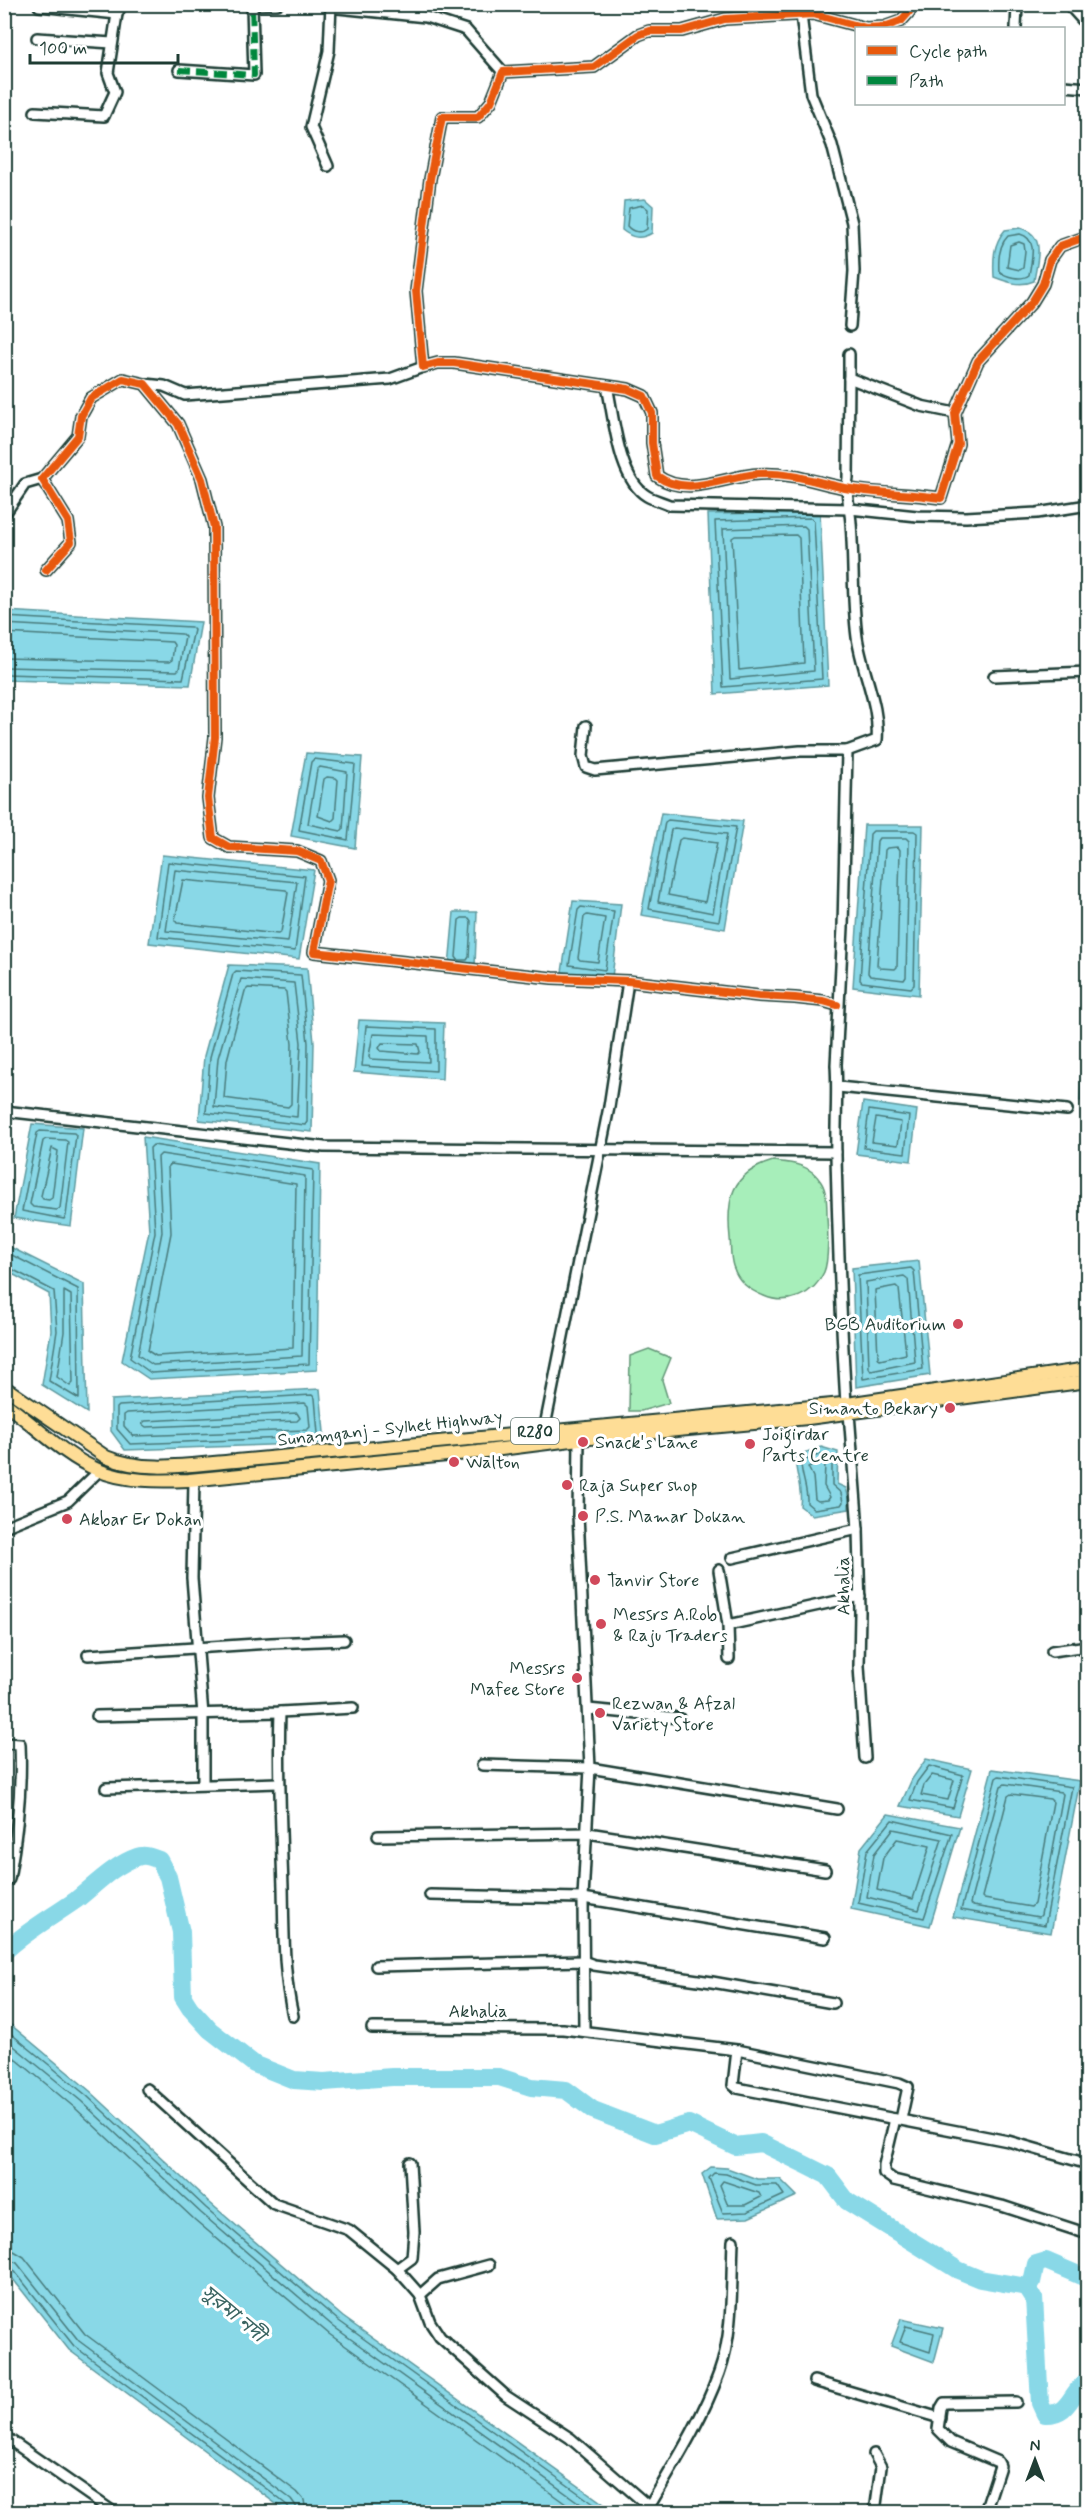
<svg xmlns="http://www.w3.org/2000/svg" width="1092" height="2517" viewBox="0 0 1092 2517" font-family="Mynerve,'Noto Sans Bengali',sans-serif">
  <style>
    .green { fill: #a7eeba; stroke: #639677; stroke-width: 1.5 }
    .water { fill: #89d8e7; stroke: #5f9a9f; stroke-width: 1.5 }
    .lines { fill: none; stroke-linecap: round; stroke-linejoin: round }
    .shore { stroke: #497b7c; stroke-width: 1.5 }
    .river { stroke: #89d8e7; stroke-width: 18 }
    .minor-casing { stroke: #1f3d34; stroke-width: 14 }
    .major-casing { stroke: #1f3d34; stroke-width: 16 }
    .minor { stroke: #fff; stroke-width: 9 }
    .major { stroke: #fedd96; stroke-width: 12 }
    .quiet { stroke: #00873e; stroke-width: 6; stroke-dasharray: 12 6; stroke-linecap: butt }
    .cycleway-casing { stroke: #fff; stroke-width: 11 }
    .cycleway { stroke: #e8590c; stroke-width: 8 }
    .poi-dot { fill: #d1495b; stroke: #fff; stroke-width: 2 }
    .labels { text-anchor: middle; stroke-width: 6; stroke-linejoin: round; paint-order: stroke }
    .shield { fill: #fff; stroke: #627771; stroke-width: 1.5 }
    .shield-label { font-size: 16px; font-weight: bold; fill: #1f3d34 }
    .poi-label { font-size: 18px; fill: #1f3d34; stroke: #fff; text-anchor: start }
    .street-label { font-size: 18px; fill: #1f3d34; stroke: #fff }
    .water-label { font-size: 20px; font-style: italic; fill: #3a6461; stroke: #fff }
  </style>
  <rect width="100%" height="100%" fill="#fff"/>
  <filter id="ink" filterUnits="userSpaceOnUse"><feTurbulence type="fractalNoise" baseFrequency=".0167" numOctaves="2"/><feDisplacementMap in="SourceGraphic" scale="12" xChannelSelector="R" yChannelSelector="G"/><feConvolveMatrix kernelMatrix="1 2 1 2 8 2 1 2 1" color-interpolation-filters="sRGB"/></filter>
  <g filter="url(#ink)">
    <g class="green">
      <path d="M773,1161C792,1163 810,1164 821,1182C827,1191 827,1206 827,1217C828,1230 829,1260 824,1272C814,1295 787,1306 764,1296C749,1290 738,1282 733,1266C730,1257 731,1247 730,1238C726,1199 731,1173 773,1161Z"/>
      <polygon points="649,1349 671,1358 662,1380 669,1403 641,1411 629,1411 630,1356"/>
    </g>
    <g class="water">
      <path d="M645,199L653,206L652,233C640,240 632,238 622,230L624,201Z"/>
      <path d="M1020,228C1047,235 1037,260 1034,281C1020,287 1007,282 994,277C993,259 993,244 1005,230Z"/>
      <polygon points="820,512 828,685 715,694 708,514"/>
      <polygon points="4,611 201,622 190,685 5,680"/>
      <polygon points="306,753 362,757 355,848 291,836"/>
      <polygon points="661,813 743,821 725,929 641,915"/>
      <polygon points="864,825 923,825 919,995 853,987"/>
      <polygon points="162,855 314,870 299,959 149,943"/>
      <polygon points="573,901 621,904 612,977 562,972"/>
      <polygon points="454,912 477,912 475,966 449,966"/>
      <polygon points="229,965 307,968 314,1043 312,1132 199,1120 204,1056"/>
      <polygon points="1086,979 1088,979 1088,1100 1080,1101"/>
      <polygon points="359,1020 444,1023 442,1079 354,1072"/>
      <polygon points="863,1102 917,1110 911,1161 856,1154"/>
      <polygon points="32,1124 83,1128 71,1226 14,1218"/>
      <polygon points="143,1137 320,1164 317,1370 149,1379 122,1361 149,1231"/>
      <polygon points="4,1244 84,1284 87,1413 42,1385 51,1331 49,1294 5,1270"/>
      <polygon points="919,1261 930,1375 856,1387 852,1268"/>
      <polygon points="320,1389 325,1443 125,1450 111,1431 111,1400"/>
      <path d="M821,1447L838,1452L837,1484L846,1488L849,1499V1509L812,1515L800,1506C803,1488 795,1474 795,1456Z"/>
      <polygon points="926,1759 972,1769 958,1816 900,1806 912,1779"/>
      <polygon points="992,1769 1080,1781 1051,1933 953,1917"/>
      <polygon points="888,1814 960,1827 930,1926 851,1909 861,1848"/>
      <polygon points="5,2020 90,2091 210,2203 343,2317 615,2512 287,2512 69,2350 5,2269"/>
      <polygon points="711,2167 727,2168 757,2179 780,2179 797,2196 748,2218 717,2219 702,2174"/>
      <polygon points="901,2319 943,2328 934,2362 891,2346"/>
    </g>
    <g class="lines">
      <g class="shore">
        <path d="M643,205L648,209L647,229C641,234 632,232 627,226L629,208Z"/>
        <path d="M1020,234C1039,239 1031,261 1029,275C1021,281 1006,277 999,271C998,258 999,245 1008,236Z"/>
        <polygon points="1019,242 1024,244 1025,251 1023,268 1020,270 1007,267 1010,245"/>
        <polygon points="811,518 814,521 822,679 723,687 715,521"/>
        <polygon points="804,526 807,529 814,671 730,679 723,529"/>
        <polygon points="796,535 799,538 804,663 739,670 732,538 735,536"/>
        <polyline points="4,617 191,627 194,630 183,679 4,674"/>
        <polyline points="4,624 182,634 185,637 179,669 177,671 4,667"/>
        <polyline points="4,633 172,642 174,645 172,660 169,662 4,658"/>
        <polygon points="314,759 355,764 348,840 299,830 311,762"/>
        <polygon points="320,767 347,772 343,829 341,831 308,824 317,770"/>
        <polygon points="327,777 336,778 338,780 335,818 332,821 318,816 324,779"/>
        <polygon points="668,820 736,827 719,921 649,909 665,822"/>
        <polygon points="674,828 727,834 713,913 658,902 671,830"/>
        <polygon points="873,831 914,831 917,833 914,985 911,988 862,982 860,980 870,834"/>
        <polygon points="682,838 717,843 705,902 668,895 679,840"/>
        <polygon points="879,838 906,838 909,841 906,977 904,980 870,976 868,973 877,841"/>
        <polygon points="887,848 898,847 900,850 897,967 895,969 880,968 877,965 885,850"/>
        <polygon points="168,862 305,876 295,951 158,937"/>
        <polygon points="175,870 297,882 288,942 166,931"/>
        <polygon points="183,880 286,890 288,893 281,932 278,934 177,923 175,920"/>
        <polygon points="581,907 614,911 605,970 569,965 578,910"/>
        <polygon points="587,915 605,918 598,962 580,960 578,958 584,917"/>
        <polygon points="462,918 469,918 471,921 469,957 467,960 458,960 456,957 459,920"/>
        <polygon points="236,971 301,975 308,1043 307,1122 305,1125 206,1113 210,1057 233,974"/>
        <polygon points="241,979 294,983 301,1043 297,1117 214,1107 218,1058"/>
        <polygon points="248,988 284,990 286,992 292,1044 291,1104 288,1107 224,1098 227,1060 245,991"/>
        <polygon points="366,1026 436,1029 436,1071 362,1066"/>
        <polygon points="373,1034 428,1036 429,1062 370,1059 369,1056"/>
        <polygon points="382,1043 418,1044 420,1052 418,1054 381,1051 379,1048"/>
        <polygon points="869,1110 909,1116 905,1153 864,1148"/>
        <polygon points="876,1118 901,1122 898,1145 872,1142"/>
        <polygon points="40,1131 74,1133 76,1135 66,1216 64,1219 22,1211 37,1133"/>
        <polygon points="46,1139 65,1140 68,1142 60,1208 57,1210 33,1207 30,1204 43,1141"/>
        <polygon points="153,1145 313,1170 309,1364 151,1373 130,1358 155,1232 150,1148"/>
        <polygon points="52,1148 58,1151 52,1198 49,1200 43,1199 41,1196"/>
        <polygon points="161,1154 305,1176 302,1356 153,1365 138,1355 162,1232 158,1157"/>
        <polygon points="171,1164 296,1184 293,1348 156,1356 148,1351 171,1233 168,1167"/>
        <polyline points="4,1251 78,1289 79,1399 49,1381 57,1331 54,1291 4,1265"/>
        <polygon points="911,1268 914,1271 923,1369 863,1379 858,1275"/>
        <polygon points="904,1276 908,1279 915,1362 871,1371 869,1368 866,1282"/>
        <polygon points="896,1286 899,1289 906,1354 880,1360 878,1357 875,1290"/>
        <polygon points="64,1291 71,1295 73,1383 70,1386 57,1377 64,1332"/>
        <polygon points="312,1395 315,1398 318,1434 315,1437 130,1444 117,1429 117,1408 119,1406"/>
        <polygon points="305,1403 308,1406 310,1427 307,1430 133,1436 124,1426 124,1415 127,1413"/>
        <polygon points="297,1413 300,1418 297,1421 146,1427 142,1424 145,1421"/>
        <path d="M821,1454L832,1458V1485L841,1493L843,1502L841,1505L814,1509L807,1503C808,1488 801,1476 801,1462Z"/>
        <polygon points="821,1462 825,1464 824,1486 830,1497 828,1500 818,1501 815,1499 813,1477 808,1467"/>
        <polygon points="929,1766 963,1775 953,1808 910,1800 917,1782"/>
        <polygon points="932,1775 954,1780 948,1800 921,1795 924,1785"/>
        <polygon points="999,1776 1072,1787 1045,1925 961,1910 996,1778"/>
        <polygon points="1005,1784 1061,1792 1063,1794 1041,1915 1039,1917 973,1906 970,1904 1001,1786"/>
        <polygon points="1011,1794 1050,1799 1053,1802 1034,1904 1031,1907 984,1899 982,1897 1008,1796"/>
        <polygon points="892,1820 952,1834 924,1918 858,1903 867,1851"/>
        <polygon points="893,1829 942,1839 919,1910 867,1897 874,1854"/>
        <polygon points="897,1839 930,1846 913,1899 877,1890 883,1858"/>
        <polyline points="4,2028 86,2095 206,2208 339,2321 605,2512"/>
        <polyline points="4,2038 81,2101 201,2213 334,2327 592,2512"/>
        <polyline points="4,2049 75,2108 195,2220 329,2334 577,2512"/>
        <polygon points="714,2173 726,2174 756,2185 777,2185 784,2195 747,2212 723,2213 709,2178"/>
        <polygon points="723,2181 759,2193 761,2197 745,2205 728,2205 720,2185"/>
        <polyline points="4,2249 14,2251 24,2257 85,2334 297,2492 304,2500 306,2512"/>
        <polyline points="4,2258 17,2263 79,2341 291,2499 296,2506 297,2512"/>
        <polyline points="4,2266 12,2268 74,2346 268,2490 288,2506 289,2512"/>
        <polygon points="906,2326 934,2333 930,2352 900,2342"/>
      </g>
      <g class="river">
        <path d="M4,1952C26,1931 52,1917 76,1900C95,1885 114,1865 137,1857C145,1854 151,1857 159,1860L168,1877L181,1932L183,1997L190,2008L210,2030L254,2064L294,2080L324,2082L392,2077H499L531,2087L566,2090L593,2110L655,2134L689,2124L735,2146L761,2143L806,2165L828,2176L847,2201L958,2270L980,2279L1027,2287L1034,2298L1040,2403L1045,2414C1072,2415 1070,2389 1088,2382"/>
        <polyline points="1027,2287 1032,2282 1036,2264 1046,2261 1088,2279"/>
      </g>
      <defs>
        <g id="minor">
          <polyline points="338,4 338,8 426,17 466,30 503,72"/>
          <path d="M911,4L909,12L901,21L884,27L866,28L813,14L725,19L682,31H649L638,35L594,67L503,72L491,102L478,117H442L430,179L416,291L423,367L438,363H454L628,389L644,396L652,413V443L657,476C687,498 725,476 759,474C788,472 816,482 845,488C876,494 909,493 941,498L958,444L955,413L978,361L1032,302L1043,284L1050,260L1060,246L1088,236"/>
          <polyline points="1068,4 1088,26"/>
          <polyline points="39,6 117,14"/>
          <polyline points="801,15 811,94 832,145 852,223 854,271 850,326"/>
          <polyline points="1016,28 1017,4"/>
          <polyline points="37,38 112,43"/>
          <polyline points="179,70 254,75 252,5 278,4"/>
          <polyline points="1064,86 1088,88"/>
          <polyline points="35,112 104,116 115,92 108,73 117,14 122,4"/>
          <polyline points="328,166 311,127 329,51 331,4"/>
          <polyline points="849,354 849,378 921,406 955,413"/>
          <polyline points="145,384 164,386 185,395 390,379 423,367"/>
          <path d="M607,386C614,417 618,479 647,496C654,500 662,502 669,505L850,509L917,516L966,517L1037,513L1088,505"/>
          <polyline points="1086,505 1088,519"/>
          <polyline points="4,515 25,484 42,479"/>
          <polyline points="46,570 71,542 68,521 42,479 78,436 81,416 91,398 123,379 145,384 178,424 202,479 214,527 215,737 208,798 213,838 229,847 297,851 321,861 328,880 314,952 552,978 628,981 759,996 795,998 823,1001 837,1005"/>
          <polyline points="994,676 1088,672"/>
          <polyline points="586,726 583,756 586,767 595,770 800,751 847,751"/>
          <polyline points="838,1087 1067,1110"/>
          <polyline points="4,1111 324,1147 836,1152"/>
          <path d="M846,1404C841,1321 838,1239 836,1156C835,1126 838,1095 836,1065L843,927L847,751L877,740C880,706 862,672 857,637C852,599 854,561 851,523C850,508 845,493 848,478L849,378"/>
          <polyline points="849,1413 858,1529 860,1612 859,1666 865,1758"/>
          <polyline points="544,1431 609,1107 628,981"/>
          <polyline points="579,1439 578,1515 590,1768 583,1898 584,2031"/>
          <polyline points="194,1480 192,1578 203,1715 203,1783"/>
          <polyline points="4,1527 68,1501 99,1471"/>
          <polyline points="732,1558 858,1529"/>
          <polyline points="719,1570 728,1625 729,1659"/>
          <polyline points="728,1625 860,1596"/>
          <polyline points="1052,1651 1088,1646"/>
          <polyline points="88,1655 271,1643 344,1640"/>
          <polyline points="588,1709 679,1718"/>
          <path d="M280,1712C278,1771 281,1829 283,1887C284,1931 283,1973 293,2016"/>
          <polyline points="97,1716 280,1712 353,1708"/>
          <path d="M4,1743L20,1744C22,1789 17,1835 9,1879"/>
          <polyline points="482,1765 590,1768 837,1809"/>
          <polyline points="106,1788 278,1783"/>
          <polyline points="378,1836 588,1833 825,1870"/>
          <polyline points="430,1895 583,1898 825,1938"/>
          <polyline points="376,1966 583,1961 594,1965 712,1982 833,2003"/>
          <polyline points="372,2028 563,2029 737,2050 899,2083 908,2087 901,2119"/>
          <polyline points="737,2050 733,2085 737,2088 1008,2141 1088,2164"/>
          <polyline points="147,2089 274,2204 349,2230 397,2269 420,2295 430,2322 440,2337 506,2396 570,2438 655,2512"/>
          <polyline points="895,2119 884,2165 884,2173 894,2180 1002,2206 1088,2234"/>
          <polyline points="397,2269 412,2258 414,2232 410,2163"/>
          <polyline points="420,2295 438,2279 489,2265"/>
          <polyline points="814,2381 940,2418"/>
          <polyline points="4,2436 112,2511 111,2512"/>
          <polyline points="874,2454 881,2467 875,2512"/>
          <path d="M649,2507C674,2464 702,2420 719,2373C734,2332 731,2284 733,2241"/>
          <polyline points="985,2512 1000,2466 998,2462 951,2442 938,2429 941,2408 944,2403 1016,2402"/>
        </g>
        <g id="major">
          <path d="M4,1387L106,1457C146,1474 194,1464 236,1461L853,1403L1088,1369"/>
          <path d="M4,1403C35,1425 63,1455 98,1470C124,1482 161,1481 189,1480L478,1452L579,1439L808,1418L1088,1381"/>
        </g>
      </defs>
      <use href="#minor" class="minor-casing"/>
      <use href="#major" class="major-casing"/>
      <use href="#minor" class="minor"/>
      <use href="#major" class="major"/>
      <polyline class="quiet" points="179,70 254,75 252,5 278,4"/>
      <defs>
        <g id="cycleway">
          <path d="M911,4L909,12L901,21L884,27L866,28L813,14L725,19L682,31H649L638,35L594,67L503,72L491,102L478,117H442L430,179L416,291L423,367L438,363H454L628,389L644,396L652,413V443L657,476C687,498 725,476 759,474C788,472 816,482 845,488C876,494 909,493 941,498L958,444L955,413L978,361L1032,302L1043,284L1050,260L1060,246L1088,236"/>
          <polyline points="46,570 71,542 68,521 42,479 78,436 81,416 91,398 123,379 145,384 178,424 202,479 214,527 215,737 208,798 213,838 229,847 297,851 321,861 328,880 314,952 552,978 628,981 759,996 795,998 823,1001 837,1005"/>
        </g>
      </defs>
      <use href="#cycleway" class="cycleway-casing"/>
      <use href="#cycleway" class="cycleway"/>
    </g>
  </g>
  <g class="poi-dot">
    <circle cx="958" cy="1324" r="6"/>
    <circle cx="950" cy="1408" r="6"/>
    <circle cx="583" cy="1442" r="6"/>
    <circle cx="750" cy="1444" r="6"/>
    <circle cx="454" cy="1462" r="6"/>
    <circle cx="567" cy="1485" r="6"/>
    <circle cx="583" cy="1516" r="6"/>
    <circle cx="67" cy="1519" r="6"/>
    <circle cx="595" cy="1580" r="6"/>
    <circle cx="601" cy="1624" r="6"/>
    <circle cx="577" cy="1678" r="6"/>
    <circle cx="600" cy="1713" r="6"/>
  </g>
  <g class="labels">
    <rect class="shield" x="511" y="1418" width="48" height="26" rx="4.5"/>
    <g class="shield-label">
      <text x="535" y="1437">R280</text>
    </g>
    <g class="poi-label">
      <text x="946" y="1330" text-anchor="end">BGB Auditorium</text>
      <text x="938" y="1414" text-anchor="end">Simanto Bekary</text>
      <text x="762" y="1440">Joigirdar<tspan x="762" dy="21">Parts Centre</tspan></text>
      <text x="595" y="1448">Snack's Lane</text>
      <text x="466" y="1468">Walton</text>
      <text x="579" y="1491">Raja Super shop</text>
      <text x="595" y="1522">P.S. Mamar Dokan</text>
      <text x="79" y="1525">Akbar Er Dokan</text>
      <text x="607" y="1586">Tanvir Store</text>
      <text x="613" y="1620">Messrs A.Rob<tspan x="613" dy="21">&amp; Raju Traders</tspan></text>
      <text x="565" y="1674" text-anchor="end">Messrs<tspan x="565" dy="21">Mafee Store</tspan></text>
      <text x="612" y="1709">Rezwan &amp; Afzal<tspan x="612" dy="21">Variety Store</tspan></text>
    </g>
    <g class="street-label">
      <text transform="translate(390 1428) rotate(-6)" y="6">Sunamganj - Sylhet Highway</text>
      <text transform="translate(843 1586) rotate(-91)" y="6">Akhalia</text>
      <text x="478" y="2017">Akhalia</text>
    </g>
    <g class="water-label">
      <text transform="translate(234 2313) rotate(40)" y="7">সুরমা নদী</text>
    </g>
  </g>
  <rect width="1092" height="2517" fill="none" stroke="#fff" stroke-width="24"/>
  <rect x="12" y="12" width="1068" height="2493" fill="none" stroke="#1f3d34" stroke-width="2" filter="url(#ink)"/>
  <rect x="855" y="27" width="210" height="78" fill="#ffffff" stroke="#a5b1ae" stroke-width="1.5"/>
  <rect x="867" y="46" width="30" height="9" fill="#e8590c" stroke="#a5b1ae" stroke-width="1.5"/>
  <text x="909" y="57" font-size="18" fill="#1f3d34">Cycle path</text>
  <rect x="867" y="76" width="30" height="9" fill="#00873e" stroke="#a5b1ae" stroke-width="1.5"/>
  <text x="909" y="87" font-size="18" fill="#1f3d34">Path</text>
  <g transform="translate(1035 2460)" stroke="#ffffff" stroke-width="4.5" paint-order="stroke">
  <path d="M0-4.5L10 22L0 15L-10 22Z" fill="#1f3d34"/>
  <text y="-9" font-size="16" font-weight="bold" text-anchor="middle" fill="#1f3d34">N</text>
  </g>
  <path d="M30 54v9h148v-9" fill="none" stroke="#1f3d34" stroke-width="3"/>
  <text x="39" y="54" font-size="18" fill="#1f3d34" stroke="#ffffff" stroke-width="4.5" paint-order="stroke">100 m</text>
</svg>
